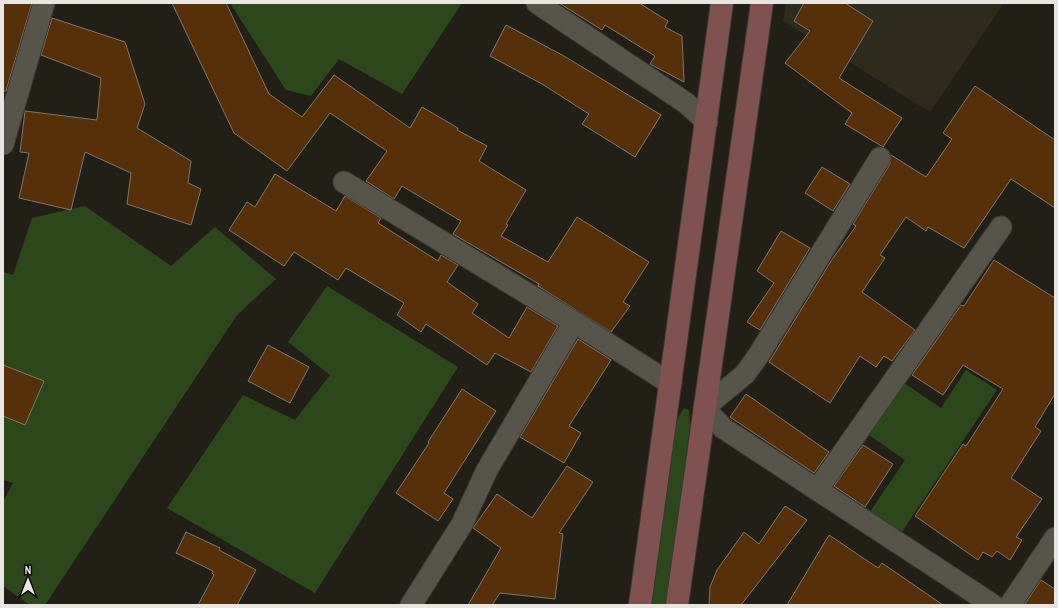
<svg xmlns="http://www.w3.org/2000/svg" width="1058" height="608" viewBox="0 0 1058 608" font-family="'Archivo Narrow',sans-serif">
  <style>
    .built { fill: #2f2b1c }
    .green { fill: #2c481b }
    .building { fill: #553008; stroke: #80766e }
    .lines { fill: none; stroke-linecap: round; stroke-linejoin: round }
    .street-casing { stroke: #3c3a34; stroke-width: 23 }
    .secondary-casing { stroke: #3c3a34; stroke-width: 24 }
    .street { stroke: #57544a; stroke-width: 21 }
    .secondary { stroke: #7f5250; stroke-width: 22 }
  </style>
  <rect width="100%" height="100%" fill="#222016"/>
  <polygon class="built" points="786,3 1004,3 930,112 783,21"/>
  <g class="green">
    <polygon points="230,3 462,3 402,94 339,59 311,96 286,90"/>
    <polygon points="85,206 171,266 215,227 276,279 237,315 45,605 30,605 3,586 3,502 13,483 3,480 3,272 13,275 32,218"/>
    <polygon points="327,286 458,367 315,593 167,508 243,395 295,420 330,375 288,342"/>
    <polygon points="966,370 997,390 899,536 868,515 905,460 869,435 904,383 941,408"/>
    <polygon points="684,408 689,410 690,427 666,605 652,605 677,419"/>
  </g>
  <g class="building">
    <polygon points="3,3 32,3 6,91 3,91"/>
    <polygon points="172,3 226,3 269,94 302,117 334,75 410,128 422,107 458,128 457,130 487,146 479,161 526,190 506,224 508,225 501,236 548,262 577,217 649,262 623,302 630,306 611,332 538,286 539,284 453,234 461,221 402,186 394,199 366,181 387,151 330,113 287,171 234,133"/>
    <polygon points="559,3 639,3 668,21 665,27 682,36 684,82 650,64 655,56 605,25 602,30"/>
    <polygon points="804,3 845,3 873,21 839,78 902,118 883,147 845,124 852,113 785,63 810,31 794,21"/>
    <polygon points="52,18 125,42 145,104 137,128 191,161 188,183 201,189 191,225 127,204 131,173 85,152 71,210 19,198 29,153 20,152 25,111 97,120 101,78 41,55"/>
    <polygon points="506,25 564,56 661,115 635,157 582,124 589,114 542,84 490,56"/>
    <polygon points="975,86 1055,140 1055,208 1011,179 964,248 928,227 926,231 906,217 880,255 885,258 862,292 915,330 892,361 884,356 876,367 860,356 830,403 769,362 831,261 856,226 853,224 890,164 891,155 926,177 952,139 943,133"/>
    <polygon points="822,167 850,184 833,211 805,193"/>
    <polygon points="275,174 336,211 345,196 381,218 378,223 438,261 441,255 458,265 447,282 478,304 472,313 509,338 527,307 558,326 531,372 495,353 487,365 426,324 421,332 397,315 404,303 346,268 338,280 294,252 284,266 229,230 247,202 255,207"/>
    <polygon points="781,231 810,248 760,330 747,322 774,283 757,271"/>
    <polygon points="994,260 1055,298 1055,394 1035,427 1041,431 1011,478 1042,499 1016,537 1022,540 1010,560 997,551 992,557 983,552 978,560 915,516 963,444 966,446 1003,389 963,365 943,395 912,375 961,305 964,306"/>
    <polygon points="578,339 611,360 569,426 581,433 564,463 520,437"/>
    <polygon points="268,345 309,367 290,403 248,381"/>
    <polygon points="3,365 44,381 25,425 3,416"/>
    <polygon points="462,389 496,411 444,493 453,499 438,521 396,493 429,443 428,442"/>
    <polygon points="746,394 829,452 814,473 730,417"/>
    <polygon points="863,445 893,464 865,507 834,486"/>
    <polygon points="567,466 593,482 559,533 563,534 555,599 500,593 492,605 468,605 501,548 473,528 497,494 532,518"/>
    <polygon points="785,506 807,520 741,605 709,605 710,587 717,570 744,532 759,544"/>
    <polygon points="186,532 220,548 219,550 256,570 237,605 198,605 214,575 212,573 213,571 176,553"/>
    <polygon points="829,535 878,568 882,563 943,605 787,605"/>
    <polygon points="1041,580 1055,589 1055,605 1024,605"/>
  </g>
  <g class="lines">
    <defs>
      <g id="street">
        <polyline points="537,3 686,103 707,122"/>
        <polyline points="3,144 44,3"/>
        <polyline points="880,158 758,356 745,374 704,408 723,428 993,605"/>
        <polyline points="344,182 574,322"/>
        <polyline points="817,490 1001,227"/>
        <polyline points="411,605 462,524 487,470 574,322 671,384"/>
        <polyline points="1010,605 1055,538"/>
      </g>
      <g id="secondary">
        <polyline points="640,605 722,3"/>
        <polyline points="677,605 762,3"/>
      </g>
    </defs>
    <use href="#street" class="street-casing"/>
    <use href="#secondary" class="secondary-casing"/>
    <use href="#street" class="street"/>
    <use href="#secondary" class="secondary"/>
  </g>
  <rect width="1058" height="608" fill="none" stroke="#e7e6e0" stroke-width="8"/>
  <g transform="translate(28 580)" stroke="#0a0906" stroke-width="3" paint-order="stroke">
  <path d="M0-3L7 15L0 10L-7 15Z" fill="#e7e6e0"/>
  <text y="-6" font-size="11" font-weight="bold" text-anchor="middle" fill="#e7e6e0">N</text>
  </g>
</svg>
